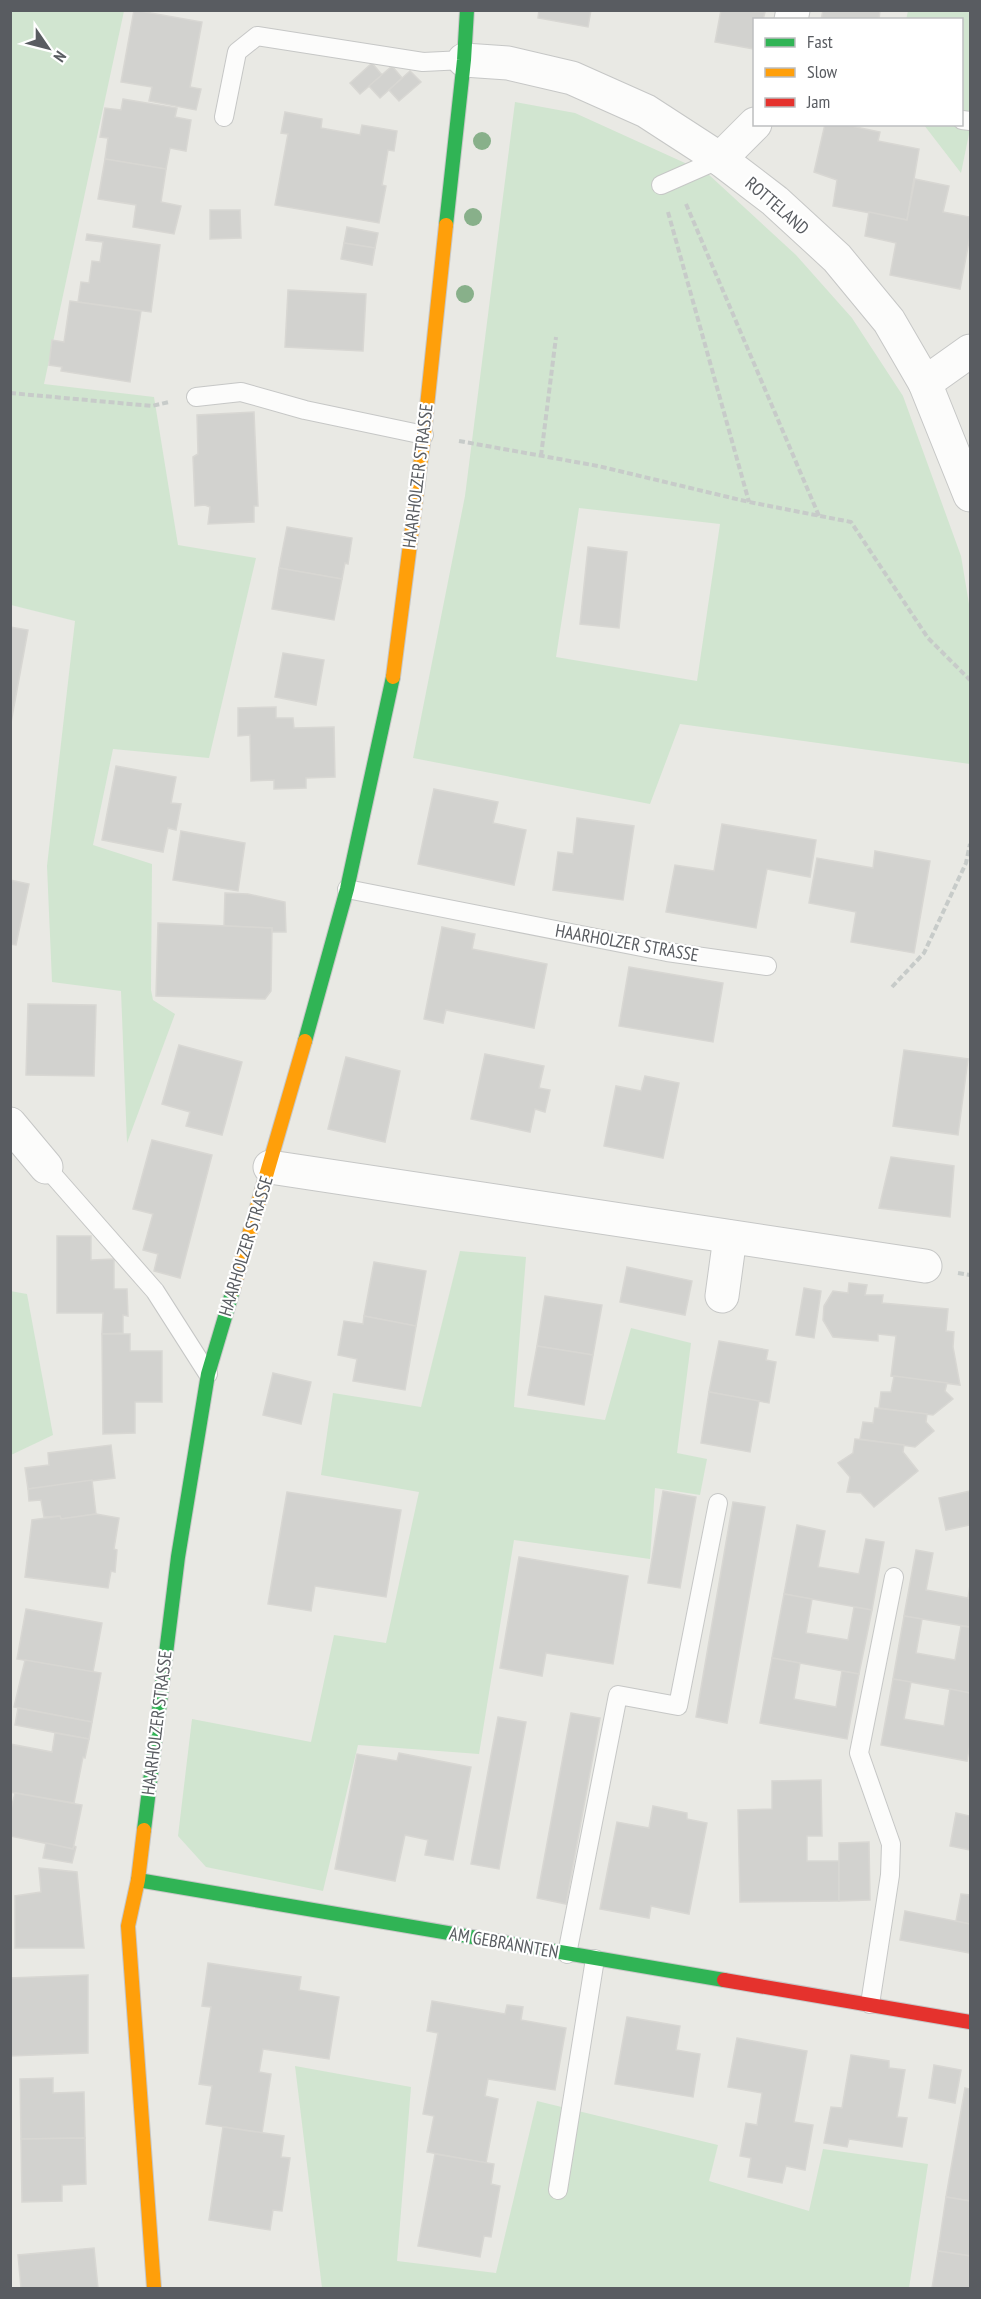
<svg xmlns="http://www.w3.org/2000/svg" width="981" height="2299" viewBox="0 0 981 2299" font-family="'PT Sans Narrow',sans-serif">
  <style>
    .green { fill: #d1e5d0; fill-rule: evenodd }
    .building { fill: #d2d2cf; stroke: #d8d7d3; stroke-width: 1.5 }
    .lines { fill: none; stroke-linecap: round; stroke-linejoin: round }
    .lane-casing { stroke: #c6c7c6; stroke-width: 20 }
    .street-casing { stroke: #c6c7c6; stroke-width: 35 }
    .fast-casing { stroke: #c7c7c7; stroke-width: 16 }
    .slow-casing { stroke: #c7c7c7; stroke-width: 16 }
    .jam-casing { stroke: #c7c7c7; stroke-width: 16 }
    .path { stroke: #c7cbc9; stroke-width: 4; stroke-dasharray: 6 3; stroke-linecap: butt }
    .lane { stroke: #fcfcfb; stroke-width: 18 }
    .street { stroke: #fcfcfb; stroke-width: 33 }
    .fast { stroke: #30b455; stroke-width: 14 }
    .slow { stroke: #ff9f0a; stroke-width: 14 }
    .jam { stroke: #e5322d; stroke-width: 14 }
    .tree { fill: #88b08a }
    .labels { text-anchor: middle; stroke-width: 4.5; stroke-linejoin: round; paint-order: stroke }
    .street-label { font-size: 18px; fill: #595c61; stroke: #fff }
  </style>
  <rect width="100%" height="100%" fill="#e9e9e4"/>
  <g class="green">
    <polygon points="11,11 124,11 44,384 154,397 178,545 256,558 209,758 113,749 93,845 152,864 151,990 153,1000 175,1014 127,1143 121,991 52,982 47,866 75,621 11,605"/>
    <polygon points="908,11 970,11 970,129 961,173 924,125 962,124 962,20 906,20"/>
    <path d="M515,102L575,113L707,173L796,255L852,318L903,396L961,556L970,610V764L680,724L650,804L413,758L465,496ZM579,508L720,524L697,681L556,657Z"/>
    <polygon points="460,1251 526,1257 514,1407 605,1420 631,1328 691,1343 677,1453 707,1459 700,1495 655,1488 650,1559 514,1540 479,1754 358,1745 323,1891 206,1867 178,1836 192,1719 311,1742 334,1635 386,1643 419,1492 321,1475 333,1393 421,1407"/>
    <polygon points="10,1291 27,1294 53,1435 11,1455"/>
    <polygon points="295,2066 411,2087 397,2261 496,2273 537,2101 718,2145 709,2181 809,2211 823,2149 928,2164 909,2288 322,2288"/>
  </g>
  <g class="building">
    <polygon points="134,10 202,22 190,87 201,89 196,110 149,101 152,87 121,82"/>
    <polygon points="539,10 591,10 588,27 538,18"/>
    <polygon points="721,10 765,12 763,20 754,20 754,49 715,42"/>
    <polygon points="823,10 880,10 879,20 821,20"/>
    <polygon points="372,63 382,75 360,94 350,83"/>
    <polygon points="392,66 402,78 380,98 369,86"/>
    <polygon points="410,71 421,82 399,101 389,90"/>
    <polygon points="123,99 177,108 175,117 191,120 186,151 170,148 166,169 105,159 108,138 100,137 105,108 121,110"/>
    <polygon points="285,112 322,119 321,128 360,135 362,125 397,131 394,151 388,150 382,185 386,186 379,223 275,205 288,134 281,133"/>
    <polygon points="825,124 842,124 880,132 878,141 919,149 907,220 833,206 837,180 814,172"/>
    <polygon points="105,159 166,169 161,202 181,206 174,234 133,227 136,205 98,199"/>
    <polygon points="915,179 949,186 943,212 970,217 970,236 960,289 890,275 896,243 865,236 869,212 907,220"/>
    <polygon points="210,210 240,210 241,238 210,239"/>
    <polygon points="347,227 378,233 375,248 344,243"/>
    <polygon points="87,234 160,245 151,312 78,302 81,282 89,283 92,261 100,262 103,242 86,240"/>
    <polygon points="344,243 375,248 372,265 341,259"/>
    <polygon points="288,290 366,294 363,351 285,347"/>
    <polygon points="70,301 141,311 130,382 61,371 62,367 49,365 52,340 64,342"/>
    <polygon points="254,412 258,506 254,506 254,522 208,524 210,507 205,505 195,506 193,457 198,454 197,415"/>
    <polygon points="287,527 352,538 348,564 345,563 342,579 279,568"/>
    <polygon points="588,547 627,552 619,628 580,624"/>
    <polygon points="279,568 342,579 334,620 272,609"/>
    <polygon points="10,627 28,630 10,728"/>
    <polygon points="283,653 324,660 316,705 275,697"/>
    <polygon points="276,707 276,718 293,718 294,728 334,727 335,777 306,778 306,788 274,789 274,780 251,781 250,735 238,736 238,708"/>
    <polygon points="116,766 176,777 171,803 181,804 176,830 168,828 163,852 102,840"/>
    <polygon points="434,789 498,802 493,823 526,830 514,885 418,864"/>
    <polygon points="577,818 634,826 623,900 553,890 558,852 573,854"/>
    <polygon points="722,824 816,840 810,877 767,869 756,928 666,912 675,865 714,871"/>
    <polygon points="181,831 245,843 238,891 173,880"/>
    <polygon points="875,851 930,861 914,953 851,942 856,912 809,903 817,858 873,868"/>
    <polygon points="10,880 29,884 16,945 10,944"/>
    <polygon points="225,893 248,894 285,902 286,932 272,932 272,928 224,926"/>
    <polygon points="158,923 272,928 271,991 265,999 156,996"/>
    <polygon points="442,927 475,934 472,949 547,964 534,1028 446,1010 443,1023 424,1019"/>
    <polygon points="629,967 723,983 713,1042 619,1026"/>
    <polygon points="28,1004 96,1005 94,1076 26,1075"/>
    <polygon points="179,1045 242,1062 222,1135 186,1126 190,1112 162,1104"/>
    <polygon points="904,1050 968,1059 958,1135 893,1126"/>
    <polygon points="485,1054 544,1066 539,1088 550,1090 545,1112 535,1109 530,1132 471,1119"/>
    <polygon points="346,1057 400,1071 385,1142 328,1129"/>
    <polygon points="645,1076 679,1083 663,1158 604,1146 616,1086 641,1091"/>
    <polygon points="152,1140 212,1155 180,1278 154,1271 158,1254 143,1250 153,1214 133,1209"/>
    <polygon points="891,1157 954,1166 950,1217 879,1208"/>
    <polygon points="57,1236 91,1236 91,1260 114,1259 114,1289 127,1289 128,1316 123,1315 123,1333 102,1334 103,1313 57,1313"/>
    <polygon points="374,1262 426,1271 416,1326 364,1316"/>
    <polygon points="627,1267 692,1281 685,1315 620,1302"/>
    <polygon points="849,1283 867,1285 865,1295 883,1295 882,1303 948,1309 946,1331 954,1332 953,1347 960,1385 891,1376 896,1336 878,1334 878,1341 833,1337 823,1320 824,1306 833,1291 848,1293"/>
    <polygon points="804,1288 821,1291 814,1338 796,1335"/>
    <polygon points="545,1296 602,1305 593,1355 537,1346"/>
    <polygon points="364,1316 416,1326 405,1390 353,1381 357,1359 338,1355 344,1321 363,1324"/>
    <polygon points="102,1334 130,1334 130,1351 162,1351 162,1402 135,1402 135,1433 103,1434"/>
    <polygon points="719,1341 768,1350 766,1360 776,1362 769,1403 709,1392"/>
    <polygon points="537,1346 593,1355 584,1405 528,1395"/>
    <polygon points="273,1373 311,1382 301,1424 263,1415"/>
    <polygon points="894,1376 947,1383 945,1391 953,1399 933,1415 879,1408 881,1392 891,1392"/>
    <polygon points="709,1392 759,1401 750,1452 701,1443"/>
    <polygon points="875,1408 927,1414 926,1422 934,1431 915,1447 860,1439 863,1422 873,1423"/>
    <polygon points="855,1439 904,1445 903,1452 918,1471 874,1507 861,1493 847,1492 850,1477 838,1463 853,1453"/>
    <polygon points="111,1445 115,1478 28,1489 25,1468 49,1465 48,1453"/>
    <polygon points="92,1480 96,1514 61,1519 60,1516 44,1517 41,1500 29,1501 28,1489"/>
    <polygon points="663,1491 696,1497 680,1588 648,1583"/>
    <polygon points="970,1491 970,1525 946,1530 939,1498"/>
    <polygon points="287,1492 401,1510 386,1597 315,1586 311,1611 268,1604"/>
    <polygon points="733,1502 765,1507 727,1723 696,1717"/>
    <polygon points="96,1514 119,1518 114,1549 117,1550 115,1572 111,1571 108,1588 25,1577 32,1520 60,1516 61,1519"/>
    <polygon points="797,1525 825,1531 818,1567 859,1574 866,1539 884,1542 872,1610 784,1594"/>
    <polygon points="916,1550 933,1553 926,1590 968,1598 970,1585 970,1627 904,1616"/>
    <polygon points="519,1557 628,1576 613,1664 546,1653 542,1676 500,1668"/>
    <polygon points="784,1594 812,1599 806,1633 848,1640 854,1607 872,1610 859,1674 772,1658"/>
    <polygon points="26,1609 102,1623 93,1672 17,1659"/>
    <polygon points="904,1616 922,1619 916,1653 955,1660 961,1626 970,1627 970,1693 893,1679"/>
    <polygon points="772,1658 800,1663 794,1699 836,1707 842,1671 859,1674 847,1739 760,1723"/>
    <polygon points="25,1660 101,1673 92,1722 14,1707"/>
    <polygon points="893,1679 911,1682 904,1719 944,1726 950,1689 970,1693 970,1743 967,1761 881,1745"/>
    <polygon points="18,1708 92,1722 89,1739 15,1725"/>
    <polygon points="571,1713 600,1718 566,1904 537,1898"/>
    <polygon points="498,1717 526,1722 499,1869 471,1864"/>
    <polygon points="55,1733 89,1739 85,1758 83,1757 74,1803 10,1792 10,1744 52,1752"/>
    <polygon points="399,1753 471,1767 453,1860 425,1855 428,1840 405,1835 395,1881 335,1869 357,1754 397,1761"/>
    <polygon points="821,1780 822,1836 807,1836 807,1861 839,1861 839,1901 740,1902 738,1810 772,1809 772,1781"/>
    <polygon points="15,1793 82,1805 73,1849 10,1836 10,1813"/>
    <polygon points="653,1806 687,1813 687,1819 707,1823 689,1914 651,1906 649,1918 600,1909 617,1822 649,1828"/>
    <polygon points="956,1813 970,1816 970,1850 950,1846"/>
    <polygon points="869,1842 870,1900 839,1901 839,1843"/>
    <polygon points="46,1843 73,1849 74,1846 76,1847 72,1863 43,1858"/>
    <polygon points="39,1868 77,1872 84,1948 15,1948 15,1896 41,1892"/>
    <polygon points="961,1894 970,1895 970,1924 956,1921"/>
    <polygon points="905,1911 970,1924 970,1953 900,1940"/>
    <polygon points="208,1963 301,1977 299,1990 339,1997 329,2059 263,2049 259,2072 271,2074 262,2133 206,2124 212,2086 199,2084 211,2007 202,2006"/>
    <polygon points="88,1975 88,2053 10,2056 10,1978"/>
    <polygon points="432,2001 505,2014 507,2005 523,2007 521,2020 566,2028 555,2090 488,2079 485,2096 498,2099 486,2163 427,2152 434,2116 423,2114 438,2033 427,2031"/>
    <polygon points="627,2017 680,2026 676,2050 700,2054 693,2097 615,2084"/>
    <polygon points="737,2038 807,2051 794,2122 813,2125 805,2170 786,2166 782,2183 748,2177 751,2158 740,2156 746,2123 757,2125 762,2093 728,2087"/>
    <polygon points="851,2055 889,2061 889,2068 905,2070 897,2117 907,2118 902,2147 849,2139 847,2147 824,2143 831,2107 842,2108"/>
    <polygon points="934,2065 961,2070 955,2103 929,2098"/>
    <polygon points="53,2078 53,2093 84,2092 85,2138 21,2139 20,2079"/>
    <polygon points="965,2088 970,2089 970,2201 946,2197"/>
    <polygon points="223,2127 284,2136 281,2157 290,2158 282,2211 273,2210 270,2230 209,2220"/>
    <polygon points="85,2138 86,2184 62,2185 62,2201 22,2202 21,2139"/>
    <polygon points="435,2154 494,2164 491,2184 500,2186 491,2237 484,2236 480,2257 418,2246"/>
    <polygon points="946,2197 970,2201 970,2256 938,2251"/>
    <polygon points="94,2248 98,2288 21,2288 18,2255"/>
    <polygon points="938,2251 970,2256 970,2288 932,2288"/>
  </g>
  <g class="lines">
    <defs>
      <g id="lane">
        <polyline points="224,117 237,52 257,36 423,62 464,60"/>
        <polyline points="962,120 970,121"/>
        <polyline points="661,185 720,159"/>
        <polyline points="196,397 241,392 305,410 424,435"/>
        <polyline points="347,889 667,952 767,966"/>
        <polyline points="46,1167 155,1291 208,1374"/>
        <polyline points="567,1954 618,1695 678,1706 718,1503"/>
        <polyline points="870,2004 890,1875 891,1844 859,1753 894,1577"/>
        <polyline points="558,2190 595,1959"/>
      </g>
      <g id="street">
        <polyline points="791,20 793,10"/>
        <polyline points="464,60 508,63 572,78 646,111 720,159 775,201 837,258 889,321 925,383 970,495"/>
        <polyline points="720,159 755,124"/>
        <polyline points="925,383 970,351"/>
        <polyline points="10,1124 46,1167"/>
        <polyline points="270,1167 925,1266"/>
        <polyline points="722,1296 730,1237"/>
      </g>
      <g id="fast">
        <polyline points="446,225 464,60 467,10"/>
        <polyline points="305,1041 347,889 393,677"/>
        <polyline points="144,1830 178,1557 208,1374 233,1290"/>
        <polyline points="138,1880 724,1980"/>
      </g>
      <g id="slow">
        <polyline points="393,677 424,435 446,225"/>
        <polyline points="233,1290 305,1041"/>
        <polyline points="144,1830 138,1880 128,1926 154,2288"/>
      </g>
      <polyline id="jam" points="724,1980 970,2022"/>
    </defs>
    <use href="#lane" class="lane-casing"/>
    <use href="#street" class="street-casing"/>
    <use href="#fast" class="fast-casing"/>
    <use href="#slow" class="slow-casing"/>
    <use href="#jam" class="jam-casing"/>
    <g class="path">
      <polyline points="686,204 819,516"/>
      <polyline points="668,212 749,502"/>
      <polyline points="10,393 152,406 169,402"/>
      <polyline points="459,441 598,466 749,502 851,522 928,638 970,680"/>
      <polyline points="541,456 556,337"/>
      <polyline points="892,987 924,953 966,863 970,844"/>
      <polyline points="958,1273 970,1275"/>
    </g>
    <use href="#lane" class="lane"/>
    <use href="#street" class="street"/>
    <use href="#fast" class="fast"/>
    <use href="#slow" class="slow"/>
    <use href="#jam" class="jam"/>
  </g>
  <g class="tree">
    <circle cx="482" cy="141" r="9"/>
    <circle cx="473" cy="217" r="9"/>
    <circle cx="465" cy="294" r="9"/>
  </g>
  <g class="labels">
    <g class="street-label">
      <text transform="translate(777 206) rotate(41)" y="6">ROTTELAND</text>
      <text transform="translate(418 476) rotate(-83)" y="6">HAARHOLZER STRASSE</text>
      <text transform="translate(627 943) rotate(10)" y="6">HAARHOLZER STRASSE</text>
      <text transform="translate(246 1246) rotate(-73)" y="6">HAARHOLZER STRASSE</text>
      <text transform="translate(157 1723) rotate(-83)" y="6">HAARHOLZER STRASSE</text>
      <text transform="translate(504 1943) rotate(10)" y="6">AM GEBRANNTEN</text>
    </g>
  </g>
  <rect width="981" height="2299" fill="none" stroke="#595c61" stroke-width="24"/>
  <rect x="753" y="18" width="210" height="108" fill="#ffffff" stroke="#bdbec0" stroke-width="1.5"/>
  <rect x="765" y="38" width="30" height="9" fill="#30b455" stroke="#bdbec0" stroke-width="1.5"/>
  <text x="807" y="48" font-size="18" fill="#595c61">Fast</text>
  <rect x="765" y="68" width="30" height="9" fill="#ff9f0a" stroke="#bdbec0" stroke-width="1.5"/>
  <text x="807" y="78" font-size="18" fill="#595c61">Slow</text>
  <rect x="765" y="98" width="30" height="9" fill="#e5322d" stroke="#bdbec0" stroke-width="1.5"/>
  <text x="807" y="108" font-size="18" fill="#595c61">Jam</text>
  <g transform="translate(48 48) rotate(125)" stroke="#ffffff" stroke-width="4.5" paint-order="stroke">
  <path d="M0-4.5L10 22L0 15L-10 22Z" fill="#595c61"/>
  <text y="-9" font-size="16" font-weight="bold" text-anchor="middle" fill="#595c61">N</text>
  </g>
</svg>
